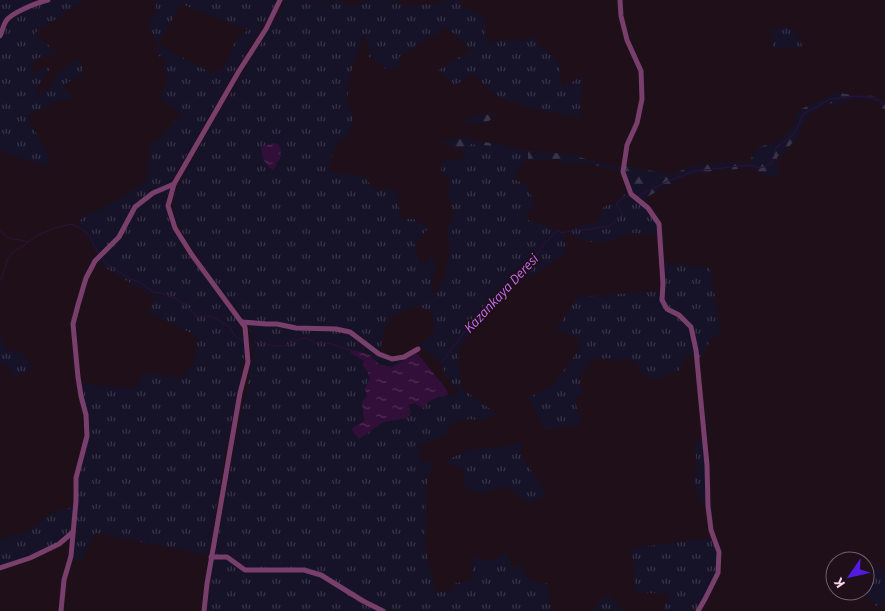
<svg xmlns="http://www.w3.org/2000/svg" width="885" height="611" viewBox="0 0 885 611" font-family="'Source Sans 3',sans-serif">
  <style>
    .grass { fill: url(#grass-tufts); fill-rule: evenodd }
    .forest { fill: url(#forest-firs) }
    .water { fill: url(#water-ripples) }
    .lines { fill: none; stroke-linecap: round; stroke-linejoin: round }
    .stream { stroke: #310f39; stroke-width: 1 }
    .minor { stroke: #793f6c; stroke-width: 5 }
    .labels { text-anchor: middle; stroke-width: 4; stroke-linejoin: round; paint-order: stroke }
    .water-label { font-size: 14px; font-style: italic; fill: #c16cee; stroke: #1f0f19 }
  </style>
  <defs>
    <pattern id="grass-tufts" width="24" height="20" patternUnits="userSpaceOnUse" patternTransform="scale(1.25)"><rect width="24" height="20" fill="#161328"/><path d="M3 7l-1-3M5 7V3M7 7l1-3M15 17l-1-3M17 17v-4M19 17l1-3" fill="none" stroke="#393448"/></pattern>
    <pattern id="forest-firs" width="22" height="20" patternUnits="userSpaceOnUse" patternTransform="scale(1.25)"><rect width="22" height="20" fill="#161328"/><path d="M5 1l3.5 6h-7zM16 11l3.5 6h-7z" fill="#393448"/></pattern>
    <pattern id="water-ripples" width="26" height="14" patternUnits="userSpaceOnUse" patternTransform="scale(1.25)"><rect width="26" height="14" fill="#310f39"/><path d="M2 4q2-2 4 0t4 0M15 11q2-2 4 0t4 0" fill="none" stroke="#503156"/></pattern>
  </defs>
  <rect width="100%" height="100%" fill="#1f0f19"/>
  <g class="grass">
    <polygon points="0,0 31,0 30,4 5,18 0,30"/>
    <polygon points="57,0 86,0 78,4 35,33 57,53 35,59 30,74 51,67 35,92 39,94 49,89 59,72 74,61 81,61 83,73 65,84 65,90 74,98 57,101 27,116 51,160 46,166 9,155 0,148 0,40 8,22 22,11 40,3"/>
    <path d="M156,0H276L272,12L237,67L170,184L134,205L117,236L98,256L88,237L77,224L86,214L100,210L121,198L147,180L150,141L156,143L182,112L162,102V92L169,79L164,72V57L158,56L157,44L149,24L156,11ZM181,4L248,30L236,40L223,69L211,73L158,44Z"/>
    <path d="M285,0L337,1L352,5L362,3L368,0H393L409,6L443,3L446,0H460L462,7L483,15L487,42L537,38L538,44L558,60L562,87L583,76L579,117C554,113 507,106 488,89C483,84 479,79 475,74L455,85L438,70L471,50L447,27L399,57V66L389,71L369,57L370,43L363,37L350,75L347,104L352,112L353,121L348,135L335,146L328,172L363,176L375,190L396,189L401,219H414L429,228L414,243L420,264L432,257L436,267L431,282L436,295L445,275L450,250L447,231L454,212L449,197V176H441L442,161L463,159V149L471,144L494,146L504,150L517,148L528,151V160L518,168L515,180L526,184L535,204L524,219L564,231L598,221L604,206L614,204L625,194C637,195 652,213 657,223C659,227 658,231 659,235L633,233L605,242H589L564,231L566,252L536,274L510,284L458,349L461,388L497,414L481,420L465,419L450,425L447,435L419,445L421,462H432L426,490L425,546L435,593L453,590L455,583L473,581L472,557L491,561L506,553L512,568L520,564L526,577L541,585L547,583L550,603L553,611H389L381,606L363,599L321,572L299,568H246L228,554L215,555L236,439L253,358L252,337L248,325L277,326L299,330H336L350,333L379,355L392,360L405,358L415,352L417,353L392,367L380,365L368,354L353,350H350L351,353L364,361L362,365L367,371L370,378L365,389L368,397L362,401L364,421L351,429L359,439L383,422L407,418L411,413L409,405L414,403L423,408C429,398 442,394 453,396L459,392L446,376L441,363L423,348H417L434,332L433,312L417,306L394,315L384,327L380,353L351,330L336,327H315L296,326L277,321L266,322L245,320L212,278L183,234L174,213V197L181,180L208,132L283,6Z"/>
    <polygon points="771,28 794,28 803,47 773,48"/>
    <polygon points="169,188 165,202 170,224 186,252 236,319 244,337 244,357 224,460 208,555 96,533 80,562 73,557 78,482 87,445 81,383 110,387 135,388 142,381 140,373 182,377 194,362 197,336 148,312 155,298 96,262 122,237 136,208 154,194"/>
    <polygon points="664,263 710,268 721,331 710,341 699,360 693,327 681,313 669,308 664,300"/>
    <path d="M659,291C660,317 675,310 688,327C692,334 692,347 694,355L685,356L678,372L659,379L645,376L636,362L628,358L620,361L608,358L592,360L579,377L583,396L574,397L581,425L545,429L528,398L553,385L581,347L577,338L556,330L577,297Z"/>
    <polygon points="0,335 2,338 4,348 23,354 31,365 25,374 14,376 6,364 0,365"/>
    <polygon points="703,436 706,467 706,501 700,502 694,479 697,472 695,444"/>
    <polygon points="523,442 520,454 547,494 529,504 506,487 479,494 465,486 463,469 444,462 469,449 503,447"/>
    <polygon points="73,507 71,530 59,542 30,557 0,566 0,539 27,532 53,512"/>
    <polygon points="713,538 718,552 717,573 696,611 663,611 669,594 635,592 632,548"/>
    <polygon points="227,558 245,572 303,572 323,578 381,611 207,611 214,559"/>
    <polygon points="868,562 885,573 885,603 876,606 862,591 865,591 865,566"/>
    <polygon points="609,594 609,595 623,611 595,611 599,601"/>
  </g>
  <g class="forest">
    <path d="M840,91L844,94L874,96L885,101V109H883L878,102C862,99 853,97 839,105L832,103L820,108L806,117L798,136L784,153L777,157L778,175L770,177L750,168L715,171L687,176L661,189L642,200C632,192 625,179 626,166L673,175L688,167L719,163L749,162L758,147L775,143L788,133L795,122L799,110Z"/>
    <polygon points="498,114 486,123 468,124 463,121 479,115"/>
    <polygon points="465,136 478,142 495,143 517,148 504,150 494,146 471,144 463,149 440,143"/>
    <polygon points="528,151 567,154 621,168 622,172 599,166 573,162 567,165 557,160 528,160"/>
  </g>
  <g class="water">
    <path d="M273,143L278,144L281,148L280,158L273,170C264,165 262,157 261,147Z"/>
    <path d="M349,350H352L368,354L380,365L392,367L417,353L447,390L448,395C438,397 428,399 423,408L414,403L409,405L411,413L407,418L383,422L359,439L351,429L364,421L362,401L367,397L365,389L370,378L367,371L362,365L364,361L351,353Z"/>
  </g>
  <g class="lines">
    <g class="stream">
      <polyline points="638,196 668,181 695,171 749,165 761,168 771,164 776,148 795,133 803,114 816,107 831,99 856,96 873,98 885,104"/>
      <path d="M0,230C11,243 14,237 28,242L38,235L55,228L71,224L82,229L89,235L99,255"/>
      <polyline points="102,258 107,264 130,279 140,282 153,292 165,294 174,298 186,305 197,316 208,316 216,319 230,327 235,336 243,341"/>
      <path d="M0,281C5,273 5,259 13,252C17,249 22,248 27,243"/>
      <path d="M255,342C263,343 272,346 280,346C294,347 301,331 315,343C325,341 339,346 349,350"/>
      <path d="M441,363L457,342L467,328L477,319L491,304L496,297L503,290L508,283L520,277L545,243L558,230L561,233C570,231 579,230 588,229L589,231L591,229L610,226L623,214L616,204L622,198L629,196"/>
    </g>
    <g class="minor">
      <polyline points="620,0 621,16 627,40 641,71 642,99 637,123 627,145 623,172 631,194 648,208 659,224 663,284 662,300 667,309 679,315 691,327 696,350 707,465 708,506 711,530 719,552 718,573 705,599 698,611"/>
      <path d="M0,36C2,32 3,26 6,21C11,13 38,2 48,0"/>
      <polyline points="242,322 267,324 277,324 296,328 336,329 350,332 379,354 392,359 404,357 418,349"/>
      <polyline points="211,557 227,557 245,570 304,570 321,575 363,601 383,611"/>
      <polyline points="0,568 30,558 59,544 73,532"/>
      <polyline points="61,611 64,580 71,556 76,501 76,478 87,436 86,415 81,396 78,377 73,324 78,305 86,278 95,261 119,237 135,207 153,193 174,184"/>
      <polyline points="204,611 207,584 240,393 248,362 245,327 192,255 175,228 168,206 174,184 239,71 266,29 280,0"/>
    </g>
  </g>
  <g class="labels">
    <g class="water-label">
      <text transform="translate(501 293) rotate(-47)" y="5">Kazankaya Deresi</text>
    </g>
  </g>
  <g transform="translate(850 576) rotate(236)"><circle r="24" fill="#1f0f19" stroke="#775d6e"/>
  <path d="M0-4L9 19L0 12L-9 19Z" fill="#531adf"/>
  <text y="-8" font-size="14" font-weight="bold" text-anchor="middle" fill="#fad2ee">K</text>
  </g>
</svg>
